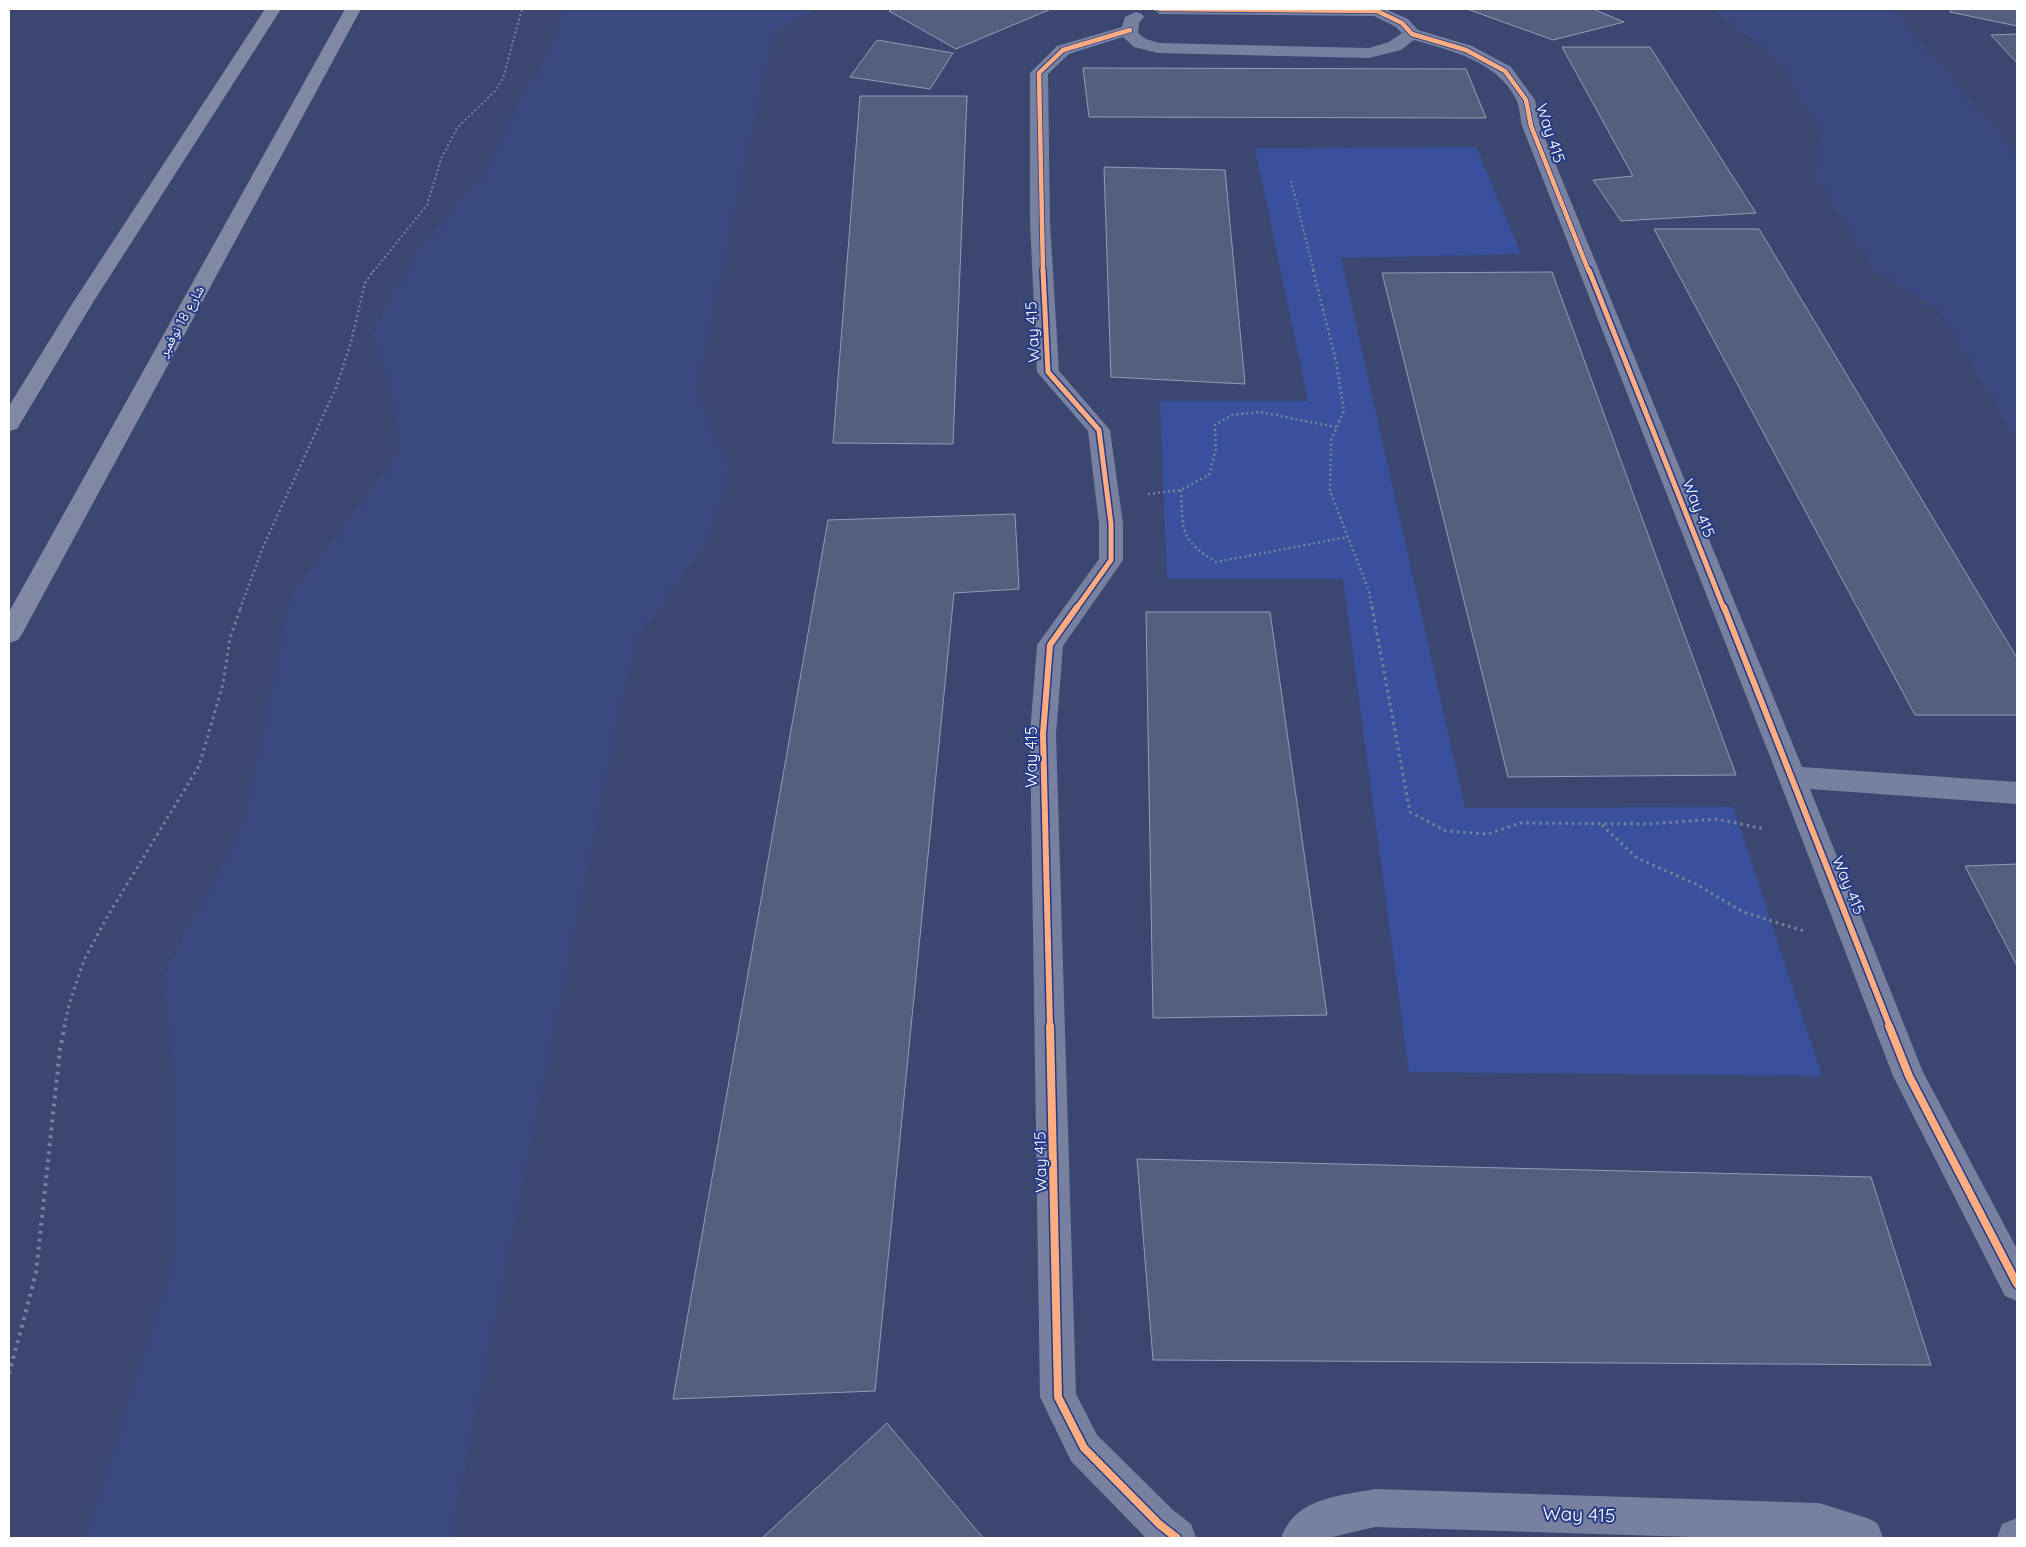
<svg xmlns="http://www.w3.org/2000/svg" width="2026" height="1547" viewBox="0 0 2026 1547" font-family="Quicksand,'Noto Naskh Arabic',sans-serif">
  <style>
    .green { fill: #39519c }
    .water { fill: #3a4a80 }
    .building { fill: #545f7f; stroke: #959cb4 }
    .lines { fill: none; stroke-linecap: round; stroke-linejoin: round }
    .path-far3 { stroke: #77809e; stroke-width: 2; stroke-dasharray: 2 2.5; stroke-linecap: butt }
    .path-far2 { stroke: #77809e; stroke-width: 2.5; stroke-dasharray: 2 3; stroke-linecap: butt }
    .path-far1 { stroke: #77809e; stroke-width: 3; stroke-dasharray: 2.5 4; stroke-linecap: butt }
    .path { stroke: #77809e; stroke-width: 4; stroke-dasharray: 3 5; stroke-linecap: butt }
    .minor { fill: #77809e; fill-rule: evenodd }
    .major { fill: #8188a3; fill-rule: evenodd }
    .cycleway-far3-casing { stroke: #253a86; stroke-width: 6 }
    .cycleway-far2-casing { stroke: #253a86; stroke-width: 8 }
    .cycleway-far1-casing { stroke: #253a86; stroke-width: 9 }
    .cycleway-casing { stroke: #253a86; stroke-width: 11 }
    .cycleway-far3 { stroke: #ffac80; stroke-width: 4.5 }
    .cycleway-far2 { stroke: #ffac80; stroke-width: 5 }
    .cycleway-far1 { stroke: #ffac80; stroke-width: 6 }
    .cycleway { stroke: #ffac80; stroke-width: 8 }
    .labels { text-anchor: middle; stroke-width: 4; stroke-linejoin: round; paint-order: stroke }
    .far-street-label { font-size: 14px; fill: #fff; stroke: #253a86 }
    .street-label { font-size: 16px; fill: #fff; stroke: #253a86 }
    .near-street-label { font-size: 19px; fill: #fff; stroke: #253a86 }
  </style>
  <rect width="100%" height="100%" fill="#3b4770"/>
  <polygon class="green" points="1476,147 1521,254 1341,258 1465,808 1733,807 1822,1076 1409,1072 1343,579 1167,579 1160,401 1308,401 1255,148"/>
  <g class="water">
    <polygon points="561,9 817,9 774,33 697,390 730,471 710,536 641,632 627,679 455,1517 456,1538 85,1538 175,1253 173,1065 162,979 244,822 289,600 400,453 394,404 372,336 414,256 482,177 511,116 556,41"/>
    <polygon points="1712,9 1892,9 2017,155 2017,438 1940,312 1873,268 1815,174 1821,132 1778,60"/>
  </g>
  <g class="building">
    <polygon points="894,9 1051,9 956,49 889,11"/>
    <polygon points="1467,9 1593,9 1624,22 1553,40"/>
    <polygon points="1952,9 2017,9 2017,26 1950,12"/>
    <polygon points="2017,34 2017,63 1991,35"/>
    <polygon points="877,40 953,53 930,89 850,77"/>
    <polygon points="1562,47 1650,47 1756,213 1621,221 1593,180 1633,176"/>
    <polygon points="1083,68 1466,69 1486,118 1089,117"/>
    <polygon points="860,96 967,96 953,444 833,443"/>
    <polygon points="1104,167 1225,170 1245,384 1111,377"/>
    <polygon points="1654,229 1759,229 2017,658 2017,715 1915,715"/>
    <polygon points="1552,272 1736,775 1508,777 1382,273"/>
    <polygon points="1015,514 1019,589 954,593 875,1391 673,1399 828,520"/>
    <polygon points="1146,612 1270,612 1327,1015 1153,1018"/>
    <polygon points="2017,864 2017,966 1965,866"/>
    <polygon points="1137,1159 1871,1177 1931,1365 1153,1360"/>
    <polygon points="887,1423 983,1538 762,1538"/>
  </g>
  <g class="lines">
    <g class="path-far3">
      <polyline points="1291,181 1314,272"/>
      <polyline points="373,272 427,205 441,159 457,128 495,91 503,78 522,9"/>
    </g>
    <g class="path-far2">
      <polyline points="1313,270 1336,361 1344,411 1331,440 1330,491 1369,591 1372,609"/>
      <path d="M1181,490C1183,531 1179,539 1216,562L1348,537"/>
      <polyline points="1148,494 1181,490 1209,475 1216,449 1215,425 1232,415 1260,412 1336,427"/>
      <polyline points="240,609 263,547 336,388 351,342 365,283 374,270"/>
    </g>
    <g class="path-far1">
      <polyline points="1372,607 1410,812 1446,831 1488,834 1520,823 1649,824 1717,819 1765,829"/>
      <polyline points="1602,825 1637,858 1696,884 1743,912 1804,931"/>
      <polyline points="64,1027 69,1005 84,960 106,919 199,766 223,684 230,638 241,607"/>
    </g>
    <polyline class="path" points="9,1374 36,1273 60,1049 65,1026"/>
    <g class="minor">
      <path d="M1152,9H1385L1408,19L1418,30L1472,46L1511,67L1535,100L1540,126L1802,767L2017,782V804L1810,789L1923,1072L2017,1249V1301L2005,1296L1893,1076L1778,777L1522,126C1520,118 1520,107 1516,99C1497,61 1452,51 1414,40L1401,50L1369,58L1158,53L1134,47L1123,37L1069,54L1048,74L1050,222L1059,371L1110,430L1123,524V560L1063,646L1056,734L1076,1394L1097,1435L1173,1510L1191,1524L1196,1538H1146L1071,1461L1040,1397L1030,734L1037,645L1099,559V524L1088,431L1037,372L1030,222V73L1057,46L1122,27L1125,17L1136,12L1142,14L1144,17L1139,23L1138,33L1146,39L1159,43L1369,48L1389,42L1402,33L1396,27L1374,16L1160,14Z"/>
      <path d="M1375,1489L1819,1503L1870,1519L1878,1524L1883,1538H1726L1375,1527L1328,1538H1281C1295,1498 1338,1496 1375,1489Z"/>
      <polygon points="2017,1518 2017,1538 1997,1538 2002,1524"/>
    </g>
    <g class="major">
      <polygon points="265,9 281,9 92,304 17,429 9,431 9,406 72,304"/>
      <polygon points="345,9 361,9 22,634 18,640 9,643 9,612"/>
    </g>
    <defs>
      <g id="cycleway-far3">
        <polyline points="1160,9 1377,11 1402,23 1412,34 1466,50 1505,71 1526,100 1531,126 1589,272"/>
        <polyline points="1043,272 1039,73 1063,50 1130,30"/>
      </g>
      <g id="cycleway-far2">
        <polyline points="1043,270 1048,372 1099,430 1111,524 1111,560 1076,609"/>
        <polyline points="1589,270 1724,609"/>
      </g>
      <g id="cycleway-far1">
        <polyline points="1724,607 1890,1027"/>
        <polyline points="1050,1027 1043,734 1050,645 1077,607"/>
      </g>
      <g id="cycleway">
        <polyline points="1050,1026 1058,1397 1084,1448 1159,1524 1177,1538"/>
        <polyline points="1889,1026 1909,1076 2017,1284"/>
      </g>
    </defs>
    <use href="#cycleway-far3" class="cycleway-far3-casing"/>
    <use href="#cycleway-far2" class="cycleway-far2-casing"/>
    <use href="#cycleway-far1" class="cycleway-far1-casing"/>
    <use href="#cycleway" class="cycleway-casing"/>
    <use href="#cycleway-far3" class="cycleway-far3"/>
    <use href="#cycleway-far2" class="cycleway-far2"/>
    <use href="#cycleway-far1" class="cycleway-far1"/>
    <use href="#cycleway" class="cycleway"/>
  </g>
  <g class="labels">
    <g class="far-street-label">
      <text transform="translate(181 321) rotate(-61)" y="5">شارع 18 نوفمبر</text>
    </g>
    <g class="street-label">
      <text transform="translate(1551 133) rotate(72)" y="6">Way 415</text>
      <text transform="translate(1032 332) rotate(-93)" y="6">Way 415</text>
      <text transform="translate(1699 508) rotate(68)" y="6">Way 415</text>
      <text transform="translate(1031 757) rotate(-90)" y="6">Way 415</text>
      <text transform="translate(1849 885) rotate(68)" y="6">Way 415</text>
      <text transform="translate(1040 1162) rotate(-91)" y="6">Way 415</text>
    </g>
    <g class="near-street-label">
      <text transform="translate(1579 1514) rotate(2)" y="7">Way 415</text>
    </g>
  </g>
  <rect width="2026" height="1547" fill="none" stroke="#ffffff" stroke-width="20"/>
</svg>
